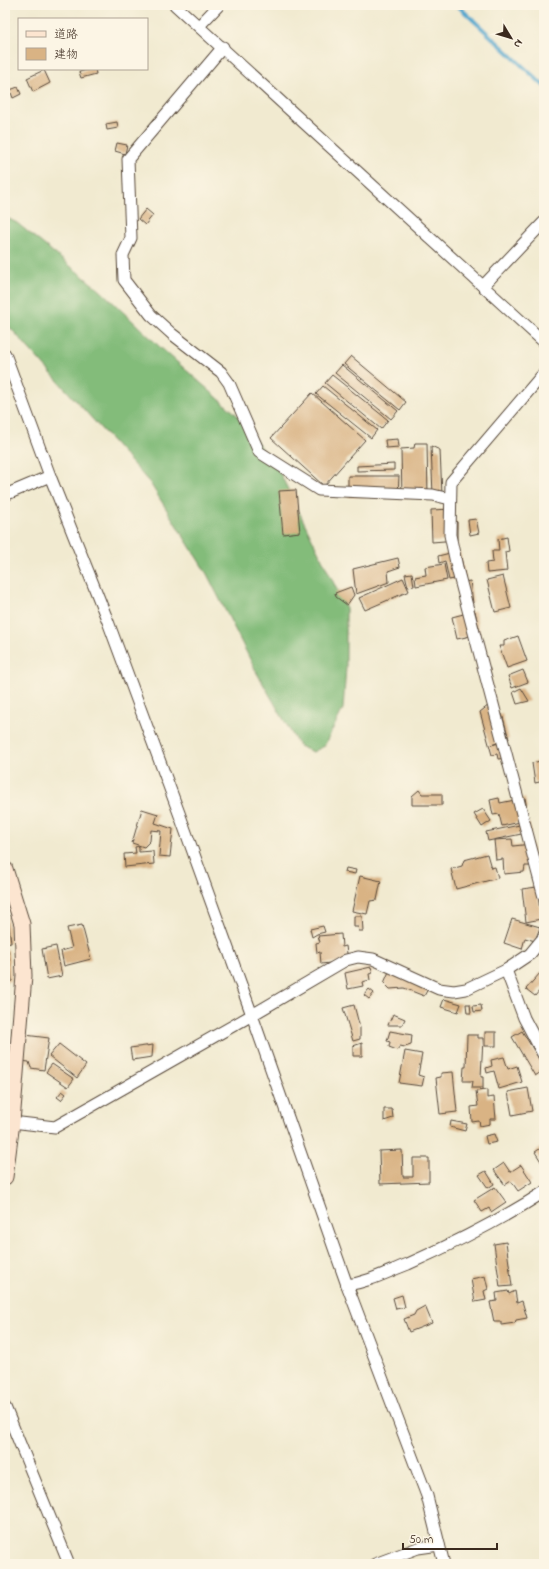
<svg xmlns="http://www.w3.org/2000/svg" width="549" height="1569" viewBox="0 0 549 1569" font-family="'Indie Flower','Klee One',sans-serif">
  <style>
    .forest { fill: #83bc7a; stroke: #5f734c }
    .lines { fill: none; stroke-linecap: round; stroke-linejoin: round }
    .stream { stroke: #51a6cd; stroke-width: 4 }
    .building { fill: #d9b384 }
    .street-casing { stroke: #564739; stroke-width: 13 }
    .secondary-casing { stroke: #564739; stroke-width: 17 }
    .street { stroke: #fff; stroke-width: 11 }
    .secondary { stroke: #fce5d0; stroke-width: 15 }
  </style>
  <rect width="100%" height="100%" fill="#fcf5e5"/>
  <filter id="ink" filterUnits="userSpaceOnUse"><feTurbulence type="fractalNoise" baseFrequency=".025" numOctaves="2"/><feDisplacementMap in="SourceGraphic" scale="8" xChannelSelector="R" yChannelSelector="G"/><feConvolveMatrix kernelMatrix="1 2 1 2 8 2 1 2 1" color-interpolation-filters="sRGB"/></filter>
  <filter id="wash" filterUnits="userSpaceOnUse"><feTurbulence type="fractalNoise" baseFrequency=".012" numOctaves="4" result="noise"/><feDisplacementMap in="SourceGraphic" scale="16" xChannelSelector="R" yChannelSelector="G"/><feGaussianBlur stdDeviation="0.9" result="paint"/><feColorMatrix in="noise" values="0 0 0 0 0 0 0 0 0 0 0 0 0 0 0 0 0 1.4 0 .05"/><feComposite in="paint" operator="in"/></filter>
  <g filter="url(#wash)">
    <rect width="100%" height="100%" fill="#f1ead0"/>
    <polygon class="forest" points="5,217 17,223 101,291 160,347 236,414 279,471 346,608 346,667 343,709 324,746 313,752 299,746 257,673 207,574 150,483 5,322"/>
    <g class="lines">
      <polyline class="stream" points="457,5 544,86"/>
    </g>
    <g id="blocks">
      <g class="building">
        <polygon points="91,69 95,69 96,74 81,78 79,72"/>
        <polygon points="44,70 50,83 33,92 27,78"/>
        <polygon points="18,87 21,94 13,98 10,90"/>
        <polygon points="117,122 118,128 107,130 106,124"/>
        <polygon points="117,143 127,145 125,154 115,151"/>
        <polygon points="146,209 153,215 145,225 138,219"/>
        <polygon points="351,356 406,402 400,410 344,364"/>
        <polygon points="342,365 398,411 391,419 335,373"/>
        <polygon points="332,375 388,420 381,429 325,383"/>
        <polygon points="323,386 377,430 371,438 316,394"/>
        <polygon points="312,393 365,440 324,486 271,438"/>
        <polygon points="398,439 399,447 386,448 385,440"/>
        <polygon points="415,443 427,443 428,497 402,498 401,449 414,448"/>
        <polygon points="431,446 440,450 442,495 433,495"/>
        <polygon points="394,464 394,470 357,471 357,466"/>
        <polygon points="348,476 399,476 398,497 348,497"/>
        <polygon points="296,490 300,532 283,534 279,491"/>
        <polygon points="452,509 453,522 457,522 457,540 432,542 431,510"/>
        <polygon points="476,519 479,533 470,535 468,520"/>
        <polygon points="507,537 509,551 505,552 507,571 487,573 486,563 493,562 492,551 499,551 498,539"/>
        <polygon points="460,552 465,577 449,580 445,561 439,563 438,556 450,553 454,569 450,570 455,569 452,553"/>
        <polygon points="398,558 400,567 388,571 389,582 356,594 353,569"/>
        <polygon points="444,564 447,580 416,586 415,577 426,575 425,567"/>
        <polygon points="412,573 414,586 408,587 405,574"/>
        <polygon points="503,576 511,608 495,612 487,580"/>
        <polygon points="403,578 409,591 365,610 359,598"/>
        <polygon points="470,581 473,603 462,605 458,583"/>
        <polygon points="351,587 354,595 347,605 336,597 335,593"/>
        <polygon points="475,611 480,634 457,639 452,617"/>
        <polygon points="518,636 527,661 507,668 499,646 504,646 504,641"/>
        <polygon points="523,670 528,682 512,688 508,676"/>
        <polygon points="521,688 529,701 517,704 513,692"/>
        <polygon points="489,705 493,716 502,714 509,739 491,745 504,742 507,758 498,759 497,754 492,755 480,712"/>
        <polygon points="544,760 544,781 535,783 532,763"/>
        <polygon points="419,790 422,794 442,794 442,805 412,805 412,796"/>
        <polygon points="499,798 500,803 525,798 527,809 523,810 525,821 502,826 499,814 493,815 490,800"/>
        <polygon points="142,809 158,814 155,823 173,829 170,857 159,856 161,831 151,830 150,841 144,847 132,843"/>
        <polygon points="483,809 491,821 482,827 474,814"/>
        <polygon points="529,823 531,832 488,841 486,832"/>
        <polygon points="512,839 513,846 532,844 533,866 525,866 524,872 504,874 503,859 496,860 494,840"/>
        <polygon points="139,846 139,852 153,851 154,864 125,867 124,854 136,853 135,847"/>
        <polygon points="487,854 491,868 495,867 498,878 456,889 451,869 462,866 464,860"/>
        <polygon points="346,868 356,870 355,874 345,872"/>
        <polygon points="360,876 381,881 377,900 370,901 367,914 352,911"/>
        <polygon points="537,887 541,919 526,922 522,889"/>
        <polygon points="7,909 11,943 5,944 5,910"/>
        <polygon points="354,916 362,916 363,931 359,931 358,927 354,927"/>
        <polygon points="512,919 540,927 535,941 525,938 522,949 504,943"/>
        <polygon points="82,925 91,959 64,966 61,951 72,948 67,928"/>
        <polygon points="323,926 325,932 317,934 312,937 310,929"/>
        <polygon points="341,934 342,947 346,946 348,961 321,964 320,952 317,953 316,943 320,942 318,936"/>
        <polygon points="56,946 62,976 47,979 42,949"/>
        <polygon points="5,950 8,950 12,981 5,982"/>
        <polygon points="371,967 373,973 369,974 370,980 362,982 363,986 348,989 345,973"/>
        <polygon points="391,967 428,989 424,996 404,988 390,989 384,983"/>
        <polygon points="541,972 544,975 544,985 535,996 526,989"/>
        <polygon points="369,989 374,993 369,999 364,995"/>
        <polygon points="444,999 461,1004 458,1012 441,1007"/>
        <polygon points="466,1004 470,1004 471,1013 467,1013"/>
        <polygon points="354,1005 360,1028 360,1039 353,1041 343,1008"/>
        <polygon points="481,1005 482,1011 474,1012 473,1006"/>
        <polygon points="393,1014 405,1019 402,1025 388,1025"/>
        <polygon points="390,1031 412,1035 411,1045 405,1047 400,1046 397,1050 389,1047 390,1042 387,1041"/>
        <polygon points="522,1031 544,1067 544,1070 535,1076 512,1037"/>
        <rect x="485" y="1032" width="11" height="14"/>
        <polygon points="25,1035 49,1038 44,1070 31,1068 29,1062 21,1061"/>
        <polygon points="467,1035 478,1035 478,1038 483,1038 481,1077 483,1077 483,1088 472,1088 473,1081 463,1081 464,1067 466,1067"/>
        <polygon points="362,1043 362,1056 353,1056 353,1046"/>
        <polygon points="59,1044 86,1065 77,1078 49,1056"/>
        <polygon points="153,1045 152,1057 132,1060 130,1048"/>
        <polygon points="405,1051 422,1054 418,1075 424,1077 422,1086 399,1083"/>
        <polygon points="504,1057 508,1069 517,1066 522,1082 499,1089 494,1071 487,1073 486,1068 492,1066 491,1060"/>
        <polygon points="52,1064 74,1079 68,1087 46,1072"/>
        <polygon points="453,1072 457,1112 440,1114 436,1078 441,1077 441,1073"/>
        <polygon points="528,1088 532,1111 512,1115 508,1092"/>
        <polygon points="487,1090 487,1098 494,1097 496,1119 490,1119 490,1124 480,1126 479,1121 472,1122 471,1107 478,1106 476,1091"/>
        <polygon points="62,1091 66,1094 61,1100 57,1097"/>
        <polygon points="384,1109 392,1109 393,1118 384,1121"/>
        <polygon points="451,1121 467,1124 465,1131 450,1127"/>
        <polygon points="494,1134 497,1142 487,1144 485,1136"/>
        <polygon points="544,1146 544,1166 535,1152"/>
        <polygon points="402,1150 403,1177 413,1177 413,1158 429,1158 429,1182 380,1184 379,1151"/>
        <polygon points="504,1163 510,1172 521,1165 532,1182 518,1191 511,1181 505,1185 494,1170"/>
        <polygon points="486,1171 494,1184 488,1188 479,1175"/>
        <polygon points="495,1187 506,1202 491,1212 489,1208 482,1212 474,1200"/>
        <polygon points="506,1242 512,1286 500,1287 494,1244"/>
        <polygon points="485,1276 488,1289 484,1291 486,1300 475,1302 471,1279"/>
        <polygon points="508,1291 509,1294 515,1291 517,1303 522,1301 527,1318 516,1320 515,1323 501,1325 501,1322 494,1322 490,1302 497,1301 496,1293"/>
        <polygon points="402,1295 405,1307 396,1309 393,1298"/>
        <polygon points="425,1306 432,1323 409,1332 404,1319 414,1315 416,1311"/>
      </g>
    </g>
  </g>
  <g filter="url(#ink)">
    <use href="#blocks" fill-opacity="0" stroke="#564739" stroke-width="1"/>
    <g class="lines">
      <defs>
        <g id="street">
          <polyline points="175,5 544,342"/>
          <polyline points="199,26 219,5"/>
          <polyline points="223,47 128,159 131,238 123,255 124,280 151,315 172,334 221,372 229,383 259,452 319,490 433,495 450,499"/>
          <polyline points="483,286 544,222"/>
          <polyline points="5,354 50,476 107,619 179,813 252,1015 347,1285 427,1496 444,1564"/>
          <polyline points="544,373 451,482 450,535 458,572 544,897"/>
          <polyline points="5,495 50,476"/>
          <polyline points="506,970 524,1018 544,1056"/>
          <polyline points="6,1124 12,1122 55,1127 252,1015 346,960 358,957 373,959 439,989 454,991 466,989 506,970 530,954 544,937"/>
          <path d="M347,1285C369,1282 387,1272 408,1264C455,1243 501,1220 544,1192"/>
          <polyline points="5,1407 69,1564"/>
          <polyline points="375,1564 418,1548 439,1545"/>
        </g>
        <polyline id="secondary" points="5,869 22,924 24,976 12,1122 5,1177"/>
      </defs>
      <use href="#street" class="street-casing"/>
      <use href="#secondary" class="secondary-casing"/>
      <use href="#street" class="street"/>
      <use href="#secondary" class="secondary"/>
    </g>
  </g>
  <rect width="549" height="1569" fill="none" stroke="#fcf5e5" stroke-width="20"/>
  <rect x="18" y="18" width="130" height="52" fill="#fcf5e5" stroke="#afa495"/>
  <rect x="26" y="31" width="20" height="6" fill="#fce5d0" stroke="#afa495"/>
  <text x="54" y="38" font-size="12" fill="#3b2a1e">道路</text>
  <rect x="26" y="48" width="20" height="12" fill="#d9b384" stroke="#afa495"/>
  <text x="54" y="58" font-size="12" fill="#3b2a1e">建物</text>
  <g transform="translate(511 38) rotate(128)" stroke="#fcf5e5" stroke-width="3" paint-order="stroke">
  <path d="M0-3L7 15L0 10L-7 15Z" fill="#3b2a1e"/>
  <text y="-6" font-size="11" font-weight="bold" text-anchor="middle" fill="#3b2a1e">N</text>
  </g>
  <path d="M403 1543v6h94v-6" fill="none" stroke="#3b2a1e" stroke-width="2"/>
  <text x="409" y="1543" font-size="12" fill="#3b2a1e" stroke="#fcf5e5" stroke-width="3" paint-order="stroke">50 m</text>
</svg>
